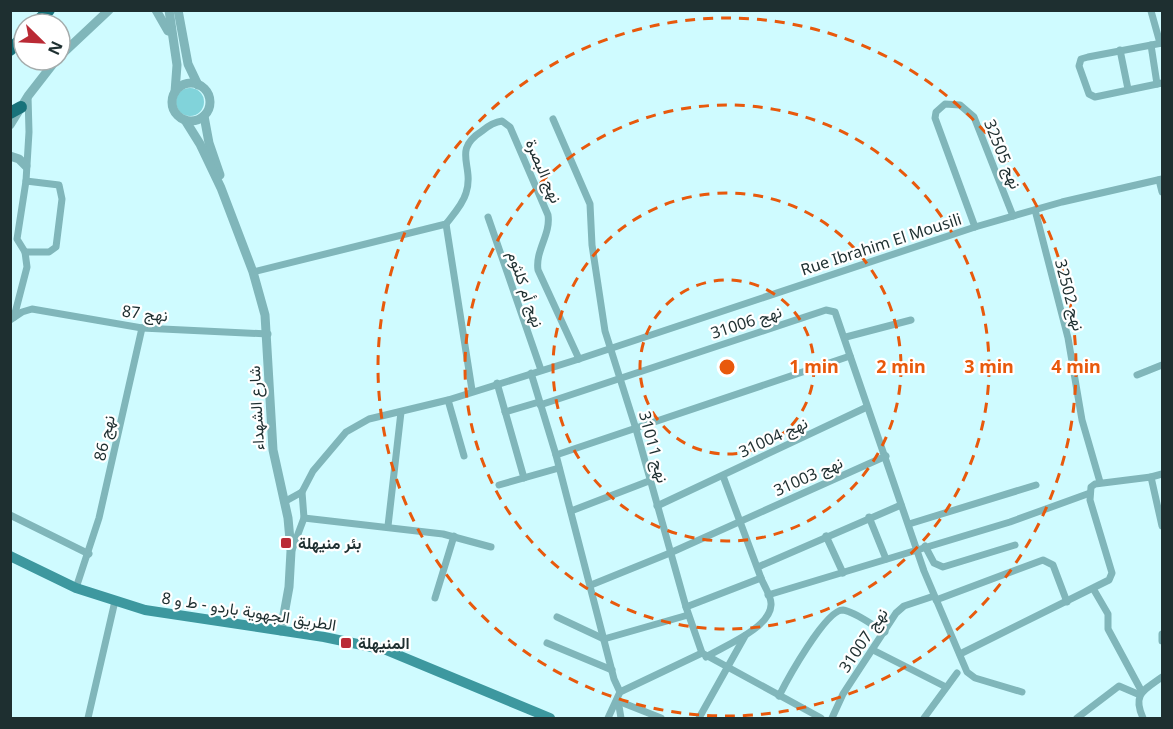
<svg xmlns="http://www.w3.org/2000/svg" width="1173" height="729" viewBox="0 0 1173 729" font-family="'Noto Sans',Vazirmatn,sans-serif">
  <style>
    .green { fill: #81d3da }
    .lines { fill: none; stroke-linecap: round; stroke-linejoin: round }
    .minor { stroke: #80b6ba; stroke-width: 7 }
    .tertiary { stroke: #80b6ba; stroke-width: 9 }
    .secondary { stroke: #3d989f; stroke-width: 10 }
    .trunk { stroke: #18727a; stroke-width: 12 }
    .ring { fill: none; stroke: #e8590c; stroke-width: 3; stroke-dasharray: 10 8 }
    .poi-dot { fill: #ba2a35; stroke: #fff; stroke-width: 2 }
    .labels { text-anchor: middle; stroke-width: 4.5; stroke-linejoin: round; paint-order: stroke }
    .street-label { font-size: 16px; fill: #1e2f30; stroke: #fff }
    .poi-label { font-size: 16px; font-weight: bold; fill: #1e2f30; stroke: #fff; text-anchor: start }
    .centre { fill: #e8590c; stroke: #fff; stroke-width: 3 }
    .ring-label { font-size: 18px; text-anchor: middle; font-weight: bold; fill: #e8590c; stroke: #fff; stroke-width: 4.5; stroke-linejoin: round; paint-order: stroke }
  </style>
  <rect width="100%" height="100%" fill="#cffbff"/>
  <circle class="green" cx="190" cy="102" r="14"/>
  <g class="lines">
    <g class="minor">
      <polyline points="1151,11 1160,43"/>
      <polyline points="1162,43 1088,57 1081,59 1079,66 1089,94 1095,97 1162,83"/>
      <polyline points="1151,45 1157,84"/>
      <polyline points="1120,50 1128,89"/>
      <polyline points="553,119 590,204 592,245 605,331 636,429 686,607 702,653 821,718"/>
      <polyline points="1159,180 1162,192"/>
      <polyline points="1035,210 1068,338 1082,420 1100,482"/>
      <polyline points="488,217 541,370"/>
      <polyline points="446,224 472,390"/>
      <polyline points="975,227 935,118 936,112 945,104 960,105 974,117 1013,216"/>
      <polyline points="25,252 49,252 56,247 62,199 59,185 26,181"/>
      <path d="M253,272L446,224C453,215 463,204 466,193C475,165 451,151 482,131C488,126 494,122 502,121L510,127L548,215C551,234 535,251 538,270L579,359"/>
      <polyline points="14,317 27,267 25,252 17,239 26,181 29,132 28,96"/>
      <polyline points="10,320 22,312 32,309 142,328 268,334"/>
      <polyline points="846,337 911,320"/>
      <polyline points="531,373 556,455 614,679 620,692"/>
      <polyline points="1137,375 1162,365"/>
      <polyline points="497,383 524,478"/>
      <polyline points="448,400 464,456"/>
      <polyline points="540,405 826,310 835,312 924,571 967,672 975,678 1022,692"/>
      <polyline points="505,412 539,402"/>
      <polyline points="556,455 850,356"/>
      <polyline points="723,476 761,578"/>
      <polyline points="1151,477 1162,474"/>
      <polyline points="499,485 559,468"/>
      <polyline points="284,502 302,492 313,471 346,432 369,419 448,400 579,359 975,227 1062,202 1162,179"/>
      <polyline points="657,506 867,407"/>
      <polyline points="571,511 649,481"/>
      <polyline points="10,515 89,554"/>
      <polyline points="869,517 886,559"/>
      <polyline points="304,518 443,534 491,547"/>
      <polyline points="909,524 1036,485"/>
      <polyline points="388,526 401,412"/>
      <polyline points="826,536 843,573"/>
      <polyline points="925,546 934,563 943,567 1015,545"/>
      <polyline points="292,550 304,518 302,492"/>
      <polyline points="758,567 901,505"/>
      <polyline points="591,585 670,553 886,456"/>
      <polyline points="76,588 99,518 142,328"/>
      <polyline points="1094,590 1108,614 1108,629 1142,692"/>
      <polyline points="768,595 1010,522 1090,493"/>
      <polyline points="435,598 454,536"/>
      <polyline points="936,600 1043,560 1053,565 1067,602"/>
      <path d="M686,607L761,578C764,586 772,597 771,605C770,628 724,646 706,657"/>
      <polyline points="557,617 604,639 688,615"/>
      <polyline points="1162,634 1162,641"/>
      <polyline points="547,643 612,670"/>
      <polyline points="873,650 946,687"/>
      <polyline points="960,654 1109,580 1112,573 1090,500 1091,487 1095,484 1151,477 1162,526"/>
      <path d="M779,696C787,680 826,609 843,610C856,612 873,626 885,632"/>
      <polyline points="618,700 621,718"/>
      <polyline points="618,701 661,718"/>
      <polyline points="88,718 115,601"/>
      <polyline points="608,718 620,692 702,653"/>
      <polyline points="699,718 745,636"/>
      <polyline points="832,718 843,694 896,613 904,606 934,596"/>
      <polyline points="924,718 957,673"/>
      <polyline points="1077,718 1119,686 1140,695"/>
      <path d="M1143,718C1132,694 1144,690 1162,677"/>
    </g>
    <g class="tertiary">
      <polyline points="156,10 168,31"/>
      <polyline points="169,10 177,65 175,92"/>
      <polyline points="178,10 188,64 198,85"/>
      <polyline points="60,56 109,10"/>
      <circle cx="191" cy="102" r="19"/>
      <polyline points="204,116 209,143 220,175"/>
      <polyline points="185,120 200,144 221,188 253,272 265,315 273,450 288,518 291,551 289,587 281,631"/>
      <polyline points="10,125 28,96 56,60"/>
      <polyline points="10,156 19,159 26,166"/>
    </g>
    <polyline class="secondary" points="10,556 76,588 145,610 324,637 386,650 550,718"/>
    <g class="trunk">
      <polyline points="35,24 49,10"/>
      <polyline points="10,50 24,36"/>
      <polyline points="10,113 21,107"/>
    </g>
  </g>
  <g class="ring">
    <circle cx="727" cy="367" r="87"/>
    <circle cx="727" cy="367" r="174"/>
    <circle cx="727" cy="367" r="262"/>
    <circle cx="727" cy="367" r="349"/>
  </g>
  <g class="poi-dot">
    <rect x="280" y="537" width="12" height="12" rx="3"/>
    <rect x="340" y="637" width="12" height="12" rx="3"/>
  </g>
  <g class="labels">
    <g class="street-label">
      <text transform="translate(1003 154) rotate(68)" y="6">نهج 32505</text>
      <text transform="translate(544 171) rotate(67)" y="6">نهج البصرة</text>
      <text transform="translate(881 244) rotate(-18)" y="6">Rue Ibrahim El Mousili</text>
      <text transform="translate(526 289) rotate(71)" y="6">نهج أم كلثوم</text>
      <text transform="translate(1070 295) rotate(75)" y="6">نهج 32502</text>
      <text transform="translate(145 313) rotate(6)" y="6">نهج 87</text>
      <text transform="translate(746 322) rotate(-18)" y="6">نهج 31006</text>
      <text transform="translate(256 408) rotate(-93)" y="6">شارع الشهداء</text>
      <text transform="translate(773 437) rotate(-25)" y="6">نهج 31004</text>
      <text transform="translate(104 438) rotate(-77)" y="6">نهج 86</text>
      <text transform="translate(654 447) rotate(75)" y="6">نهج 31011</text>
      <text transform="translate(808 476) rotate(-24)" y="6">نهج 31003</text>
      <text transform="translate(249 611) rotate(9)" y="6">الطريق الجهوية باردو - ط و 8</text>
      <text transform="translate(863 640) rotate(-56)" y="6">نهج 31007</text>
    </g>
    <g class="poi-label">
      <text x="298" y="549">بئر منيهلة</text>
      <text x="358" y="649">المنيهلة</text>
    </g>
  </g>
  <circle cx="727" cy="367" r="9" class="centre"/>
  <g class="ring-label">
    <text x="814" y="373">1 min</text>
    <text x="901" y="373">2 min</text>
    <text x="989" y="373">3 min</text>
    <text x="1076" y="373">4 min</text>
  </g>
  <rect width="1173" height="729" fill="none" stroke="#1e2f30" stroke-width="24"/>
  <g transform="translate(42 42) rotate(114)"><circle r="28" fill="#ffffff" stroke="#a5acac" stroke-width="1.5"/>
  <path d="M0-4.5L10 22L0 15L-10 22Z" fill="#ba2a35"/>
  <text y="-9" font-size="16" font-weight="bold" text-anchor="middle" fill="#1e2f30">N</text>
  </g>
</svg>
